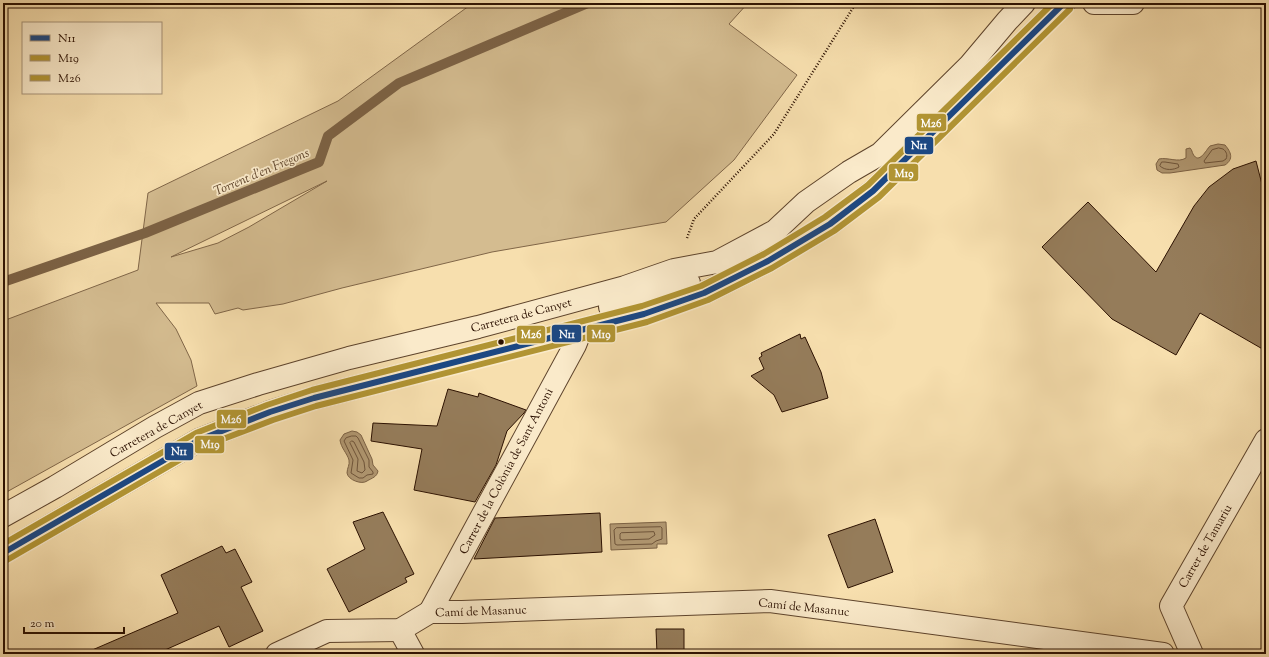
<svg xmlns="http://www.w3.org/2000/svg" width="1269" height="657" viewBox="0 0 1269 657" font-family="'Sorts Mill Goudy',serif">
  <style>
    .green { fill: #d4bc90; stroke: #806648; fill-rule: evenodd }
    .water { fill: #b29973; stroke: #7c6245 }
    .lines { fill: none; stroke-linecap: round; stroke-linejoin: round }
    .shore { stroke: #6e543a; stroke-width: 1 }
    .stream { stroke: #7c6245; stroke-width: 10 }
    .building { fill: #957c5a; stroke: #2b1000 }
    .minor-casing { stroke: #5e442c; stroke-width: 24 }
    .tertiary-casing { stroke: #5e442c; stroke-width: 24 }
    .path { stroke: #2b1000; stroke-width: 2.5; stroke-dasharray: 1 2; stroke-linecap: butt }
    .minor { stroke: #faeaca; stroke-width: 22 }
    .tertiary { stroke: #faeaca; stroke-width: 22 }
    .bus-1-casing { stroke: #faeaca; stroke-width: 9 }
    .bus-2-casing { stroke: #faeaca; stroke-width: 9 }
    .bus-3-casing { stroke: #faeaca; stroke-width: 9 }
    .bus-1 { stroke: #1c4883; stroke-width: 6 }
    .bus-2 { stroke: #b19433; stroke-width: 6 }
    .bus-3 { stroke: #b19433; stroke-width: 6 }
    .bus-dot { fill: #2b1000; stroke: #faeaca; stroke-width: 1.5 }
    .labels { text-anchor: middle; stroke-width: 3.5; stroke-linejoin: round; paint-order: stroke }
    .street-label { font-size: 12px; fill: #2b1000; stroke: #faeaca }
    .water-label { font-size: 13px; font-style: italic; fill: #61472e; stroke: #faeaca }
    .line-badge { stroke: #faeaca; stroke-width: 1.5 }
    .badge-label { font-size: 11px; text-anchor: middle; font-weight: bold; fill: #fff }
  </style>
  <rect width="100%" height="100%" fill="#f7dfae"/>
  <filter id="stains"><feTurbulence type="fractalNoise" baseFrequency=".005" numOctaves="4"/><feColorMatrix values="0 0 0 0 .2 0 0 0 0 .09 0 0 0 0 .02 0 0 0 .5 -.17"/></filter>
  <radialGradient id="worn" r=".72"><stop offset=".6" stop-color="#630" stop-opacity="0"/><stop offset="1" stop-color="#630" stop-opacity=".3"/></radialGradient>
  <path class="green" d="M473,3H748L729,24L797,75L734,160L666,222L492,252L342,288L283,304L243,310L238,308L215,314L209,303H156L176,329L191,360L197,386L3,494V321L138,270L148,193L338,101ZM327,181L249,227L218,243L171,257Z"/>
  <g class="water">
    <path d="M1218,144L1225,145C1231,152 1234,159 1225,165L1170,173H1162L1157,170L1156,164L1159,159C1168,157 1178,163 1186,158V149L1190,148C1192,150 1192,152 1193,154C1199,165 1206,150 1210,146Z"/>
    <path d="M352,431L357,432L361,435L372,459L373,465L378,471C377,477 372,478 367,481C362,485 348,480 347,473C347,468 350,465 349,460C347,453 341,448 340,440L344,434Z"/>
    <polygon points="666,522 667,544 657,544 657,548 611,550 610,524"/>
  </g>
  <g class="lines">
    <g class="shore">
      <path d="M1219,148L1223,149C1226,151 1228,155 1226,159L1223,161L1205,163L1204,161L1212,150Z"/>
      <path d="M1162,162H1165L1178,164L1179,167C1174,170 1165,171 1160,166Z"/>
      <polygon points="352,436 356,436 358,438 369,460 369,467 373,472 373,474 367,475 363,478 359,478 351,473 353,460 344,441 346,438"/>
      <polygon points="352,441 354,442 364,462 365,470 362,473 357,471 358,459 350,443"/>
      <polygon points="661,527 662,528 662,539 656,541 652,544 617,545 615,544 614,530 616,528"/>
      <polygon points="654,532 655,535 649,539 622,540 620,539 620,534 621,533"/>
    </g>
    <polyline class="stream" points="3,282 145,233 319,162 328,136 399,83 588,3"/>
  </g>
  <g class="building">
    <polygon points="1256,161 1266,200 1266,351 1200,313 1176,355 1112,319 1042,247 1088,202 1156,272 1194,206 1209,187 1233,169"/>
    <polygon points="800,334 801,339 805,337 821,372 828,398 782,412 774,395 751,376 764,369 759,358 762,356 761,353"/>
    <polygon points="448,389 478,397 479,393 526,410 524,413 507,431 496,465 475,502 414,490 422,449 371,441 373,423 437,426"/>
    <polygon points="383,512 414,574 405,578 407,582 349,612 327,569 365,549 353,522"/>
    <polygon points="600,513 602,552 474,559 495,518"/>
    <polygon points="875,519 893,572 848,588 828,535"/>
    <polygon points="222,546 226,553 235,549 252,582 241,587 263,631 229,647 219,626 156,654 83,654 178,613 161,575"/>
    <polygon points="656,629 684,629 684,654 657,654"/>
  </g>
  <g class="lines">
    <defs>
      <g id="minor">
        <polyline points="1094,3 1133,3"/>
        <polyline points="430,612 575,345 581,330"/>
        <polyline points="400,630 413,654"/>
        <polyline points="277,654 327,631 400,630 430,612 462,612 770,601 1163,654"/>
        <polyline points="1192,654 1171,606 1266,440"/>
      </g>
      <g id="tertiary">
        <polyline points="610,307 689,283"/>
        <polyline points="3,516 55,487 155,427 199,403 258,384 349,358 478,327 625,287 674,270 717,262 775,231 806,202 849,172 880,154 970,65 1007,21 1024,3"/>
        <polyline points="3,553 199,440 270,412 314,398 644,314 704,293 768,261 830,224 873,191 1064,3"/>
      </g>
    </defs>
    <use href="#minor" class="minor-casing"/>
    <use href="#tertiary" class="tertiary-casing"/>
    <polyline class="path" points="687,238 694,219 774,134 856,3"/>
    <use href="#minor" class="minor"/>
    <use href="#tertiary" class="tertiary"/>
    <defs>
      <polyline id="bus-1" points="3,553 199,440 270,412 314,398 644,314 704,293 768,261 830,224 873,191 1064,3"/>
      <polyline id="bus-2" points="7,560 202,447 273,420 316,406 647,322 708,300 772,268 834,231 879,197 1070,9"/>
      <polyline id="bus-3" points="3,544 196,433 267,405 312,390 642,306 701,286 764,254 825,217 868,185 1053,3"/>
    </defs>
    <use href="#bus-1" class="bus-1-casing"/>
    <use href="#bus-2" class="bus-2-casing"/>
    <use href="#bus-3" class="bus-3-casing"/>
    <use href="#bus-1" class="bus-1"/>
    <use href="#bus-2" class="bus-2"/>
    <use href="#bus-3" class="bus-3"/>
  </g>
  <circle class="bus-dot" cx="501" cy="342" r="3.5"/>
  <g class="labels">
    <g class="street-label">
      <text transform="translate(521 315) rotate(-15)" y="4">Carretera de Canyet</text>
      <text transform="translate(156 429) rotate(-29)" y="4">Carretera de Canyet</text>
      <text transform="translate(506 471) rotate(-62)" y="4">Carrer de la Colònia de Sant Antoni</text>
      <text transform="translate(1205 546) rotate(-60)" y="4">Carrer de Tamariu</text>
      <text transform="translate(804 607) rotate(6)" y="4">Camí de Masanuc</text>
      <text transform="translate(481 611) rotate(-2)" y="4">Camí de Masanuc</text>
    </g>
    <g class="water-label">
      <text transform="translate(261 171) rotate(-23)" y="5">Torrent d'en Fregons</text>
    </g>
  </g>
  <g class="line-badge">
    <rect x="916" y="113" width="31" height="19" rx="4" fill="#b19433"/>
    <rect x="904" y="136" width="30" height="19" rx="4" fill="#1c4883"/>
    <rect x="888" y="163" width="31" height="19" rx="4" fill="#b19433"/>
    <rect x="586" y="324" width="30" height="19" rx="4" fill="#b19433"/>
    <rect x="551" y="324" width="31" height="19" rx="4" fill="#1c4883"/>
    <rect x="516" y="325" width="30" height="19" rx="4" fill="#b19433"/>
    <rect x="216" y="409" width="31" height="20" rx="4" fill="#b19433"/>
    <rect x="194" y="435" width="31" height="19" rx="4" fill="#b19433"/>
    <rect x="164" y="442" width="30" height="19" rx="4" fill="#1c4883"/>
  </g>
  <g class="badge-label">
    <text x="931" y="127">M26</text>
    <text x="919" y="149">N11</text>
    <text x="904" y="177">M19</text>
    <text x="601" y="338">M19</text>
    <text x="567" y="338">N11</text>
    <text x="531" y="338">M26</text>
    <text x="231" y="423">M26</text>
    <text x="210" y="448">M19</text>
    <text x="179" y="455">N11</text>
  </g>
  <rect width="1269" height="657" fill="none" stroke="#f7dfae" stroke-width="16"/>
  <rect x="4" y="4" width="1261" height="649" fill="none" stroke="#2b1000" stroke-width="2"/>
  <rect x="8" y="8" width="1253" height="641" fill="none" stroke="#2b1000"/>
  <rect x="22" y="22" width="140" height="72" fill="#faeaca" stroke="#a79379"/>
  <rect x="30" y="35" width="20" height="6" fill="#1c4883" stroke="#a79379"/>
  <text x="58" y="42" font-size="12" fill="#2b1000">N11</text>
  <rect x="30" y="55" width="20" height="6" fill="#b19433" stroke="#a79379"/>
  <text x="58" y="62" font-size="12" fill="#2b1000">M19</text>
  <rect x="30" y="75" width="20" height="6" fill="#b19433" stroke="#a79379"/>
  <text x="58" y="82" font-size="12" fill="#2b1000">M26</text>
  <path d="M24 627v6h100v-6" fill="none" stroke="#2b1000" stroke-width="2"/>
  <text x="30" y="627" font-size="12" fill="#2b1000" stroke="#faeaca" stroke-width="3" paint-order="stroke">20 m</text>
  <rect width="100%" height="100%" filter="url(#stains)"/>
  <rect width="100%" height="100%" fill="url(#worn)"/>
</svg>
